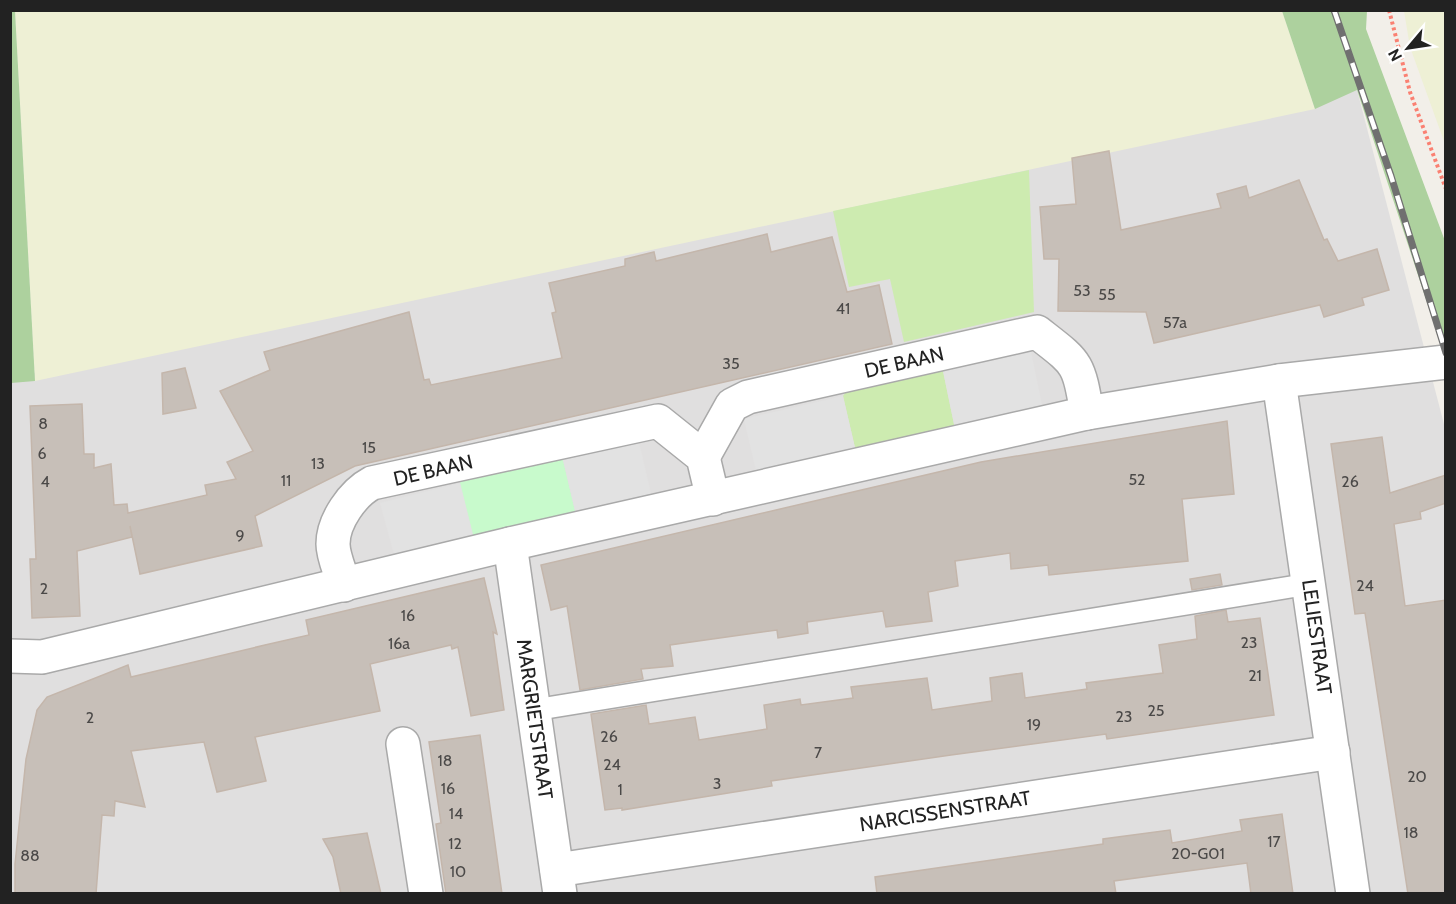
<svg xmlns="http://www.w3.org/2000/svg" width="1456" height="904" viewBox="0 0 1456 904" font-family="Cabin,sans-serif">
  <style>
    .residential { fill: #e0dfdf }
    .farmland { fill: #eef0d5 }
    .grass { fill: #cdebb0 }
    .forest { fill: #add19e }
    .park { fill: #c8facc }
    .parking { fill: #e2e2e2 }
    .building { fill: #c7bfb8; stroke: #c4b6ab; stroke-width: 1.5 }
    .lines { fill: none; stroke-linecap: round; stroke-linejoin: round }
    .lane-casing { stroke: #a9a9a9; stroke-width: 24 }
    .street-casing { stroke: #a9a9a9; stroke-width: 36 }
    .path { stroke: #fa8072; stroke-width: 4; stroke-dasharray: 3 3; stroke-linecap: butt }
    .lane { stroke: #fff; stroke-width: 21 }
    .street { stroke: #fff; stroke-width: 33 }
    .rail-casing { stroke: #707070; stroke-width: 7 }
    .rail { stroke: #fff; stroke-width: 4.5; stroke-dasharray: 14; stroke-linecap: butt }
    .labels { text-anchor: middle; stroke-width: 4.5; stroke-linejoin: round; paint-order: stroke }
    .number-label { font-size: 16px; fill: #4b4948 }
    .street-label { font-size: 20px; fill: #222; stroke: #fff }
  </style>
  <rect width="100%" height="100%" fill="#f2efe9"/>
  <polygon class="residential" points="1357,90 1445,428 1445,893 11,893 10,378"/>
  <g class="farmland">
    <polygon points="15,11 1282,11 1315,109 35,381"/>
    <polygon points="1404,11 1445,11 1445,144 1410,47"/>
  </g>
  <g class="grass">
    <polygon points="1029,170 1034,312 904,342 890,279 849,287 833,211"/>
    <polygon points="928,365 943,371 955,429 856,452 843,396 853,382"/>
  </g>
  <g class="forest">
    <polygon points="10,11 15,11 35,381 11,383"/>
    <polygon points="1282,11 1367,11 1366,29 1445,241 1445,348 1442,348 1357,90 1315,109"/>
  </g>
  <polygon class="park" points="550,451 563,460 576,515 474,539 460,483 469,469"/>
  <g class="parking">
    <polygon points="1031,352 1043,410 955,429 943,371"/>
    <polygon points="843,396 856,452 757,475 744,419"/>
    <polygon points="639,442 652,498 576,515 563,460"/>
    <polygon points="460,483 474,539 395,558 380,503"/>
  </g>
  <g class="building">
    <polygon points="1109,151 1121,230 1221,208 1217,194 1246,186 1249,198 1299,180 1324,240 1327,239 1338,261 1377,249 1389,290 1362,298 1364,305 1324,317 1320,305 1154,343 1146,312 1058,311 1059,259 1044,259 1040,207 1076,204 1072,158"/>
    <polygon points="767,234 771,252 832,237 847,292 879,285 892,344 355,466 255,516 262,546 140,574 130,526 132,537 77,551 80,616 32,618 30,559 36,559 30,406 82,404 84,454 94,454 94,468 111,464 114,505 127,504 128,513 207,495 205,485 236,479 227,462 253,451 220,391 270,370 264,352 409,312 424,380 429,379 431,385 562,358 552,313 556,312 549,283 625,266 625,259 654,252 656,261"/>
    <polygon points="185,368 196,408 163,414 162,373"/>
    <polygon points="1227,421 1234,494 1182,499 1188,561 1049,575 1048,565 1011,569 1010,553 955,561 958,586 928,592 932,621 886,627 883,611 807,622 808,633 778,638 777,630 670,645 673,666 641,669 643,679 580,690 567,606 551,610 541,565 981,462"/>
    <polygon points="1382,437 1390,493 1446,475 1446,503 1420,512 1421,519 1394,524 1405,606 1446,600 1446,894 1408,894 1365,613 1355,614 1331,444"/>
    <polygon points="1220,574 1222,585 1192,590 1190,579"/>
    <polygon points="484,578 497,634 493,632 504,710 471,716 458,647 452,649 451,645 370,664 380,711 255,737 266,781 217,792 204,742 131,751 145,807 115,801 114,816 102,815 96,894 15,894 15,864 26,759 37,710 47,697 128,665 131,677 265,645 309,635 306,620"/>
    <polygon points="1226,610 1228,622 1260,618 1274,715 1107,739 1106,734 951,755 771,781 772,786 622,810 622,808 605,810 591,714 646,705 649,724 695,717 699,740 767,729 764,705 800,699 801,705 853,698 851,687 927,678 932,710 992,701 990,678 1022,673 1025,698 1087,689 1086,683 1163,673 1159,645 1197,639 1195,616"/>
    <polygon points="480,735 502,894 446,894 436,824 441,823 429,742"/>
    <polygon points="1282,814 1293,894 1251,894 1247,863 1114,881 1116,894 877,894 875,877 1103,844 1103,839 1170,830 1172,843 1242,831 1240,820"/>
    <polygon points="367,833 381,894 341,894 333,857 323,839"/>
  </g>
  <g class="lines">
    <defs>
      <polyline id="lane" points="534,710 1309,584"/>
      <g id="street">
        <polyline points="1279,381 1353,894"/>
        <path d="M703,457L732,405L748,397L1037,332C1078,364 1078,361 1087,413"/>
        <polyline points="510,544 560,894"/>
        <path d="M344,585C341,573 333,557 333,544C333,521 353,493 372,483L658,421L703,457L713,499"/>
        <polyline points="10,656 42,657 510,544 1087,413 1279,381 1446,362"/>
        <polyline points="403,744 426,894"/>
        <polyline points="557,870 1333,752"/>
      </g>
    </defs>
    <use href="#lane" class="lane-casing"/>
    <use href="#street" class="street-casing"/>
    <polyline class="path" points="1389,10 1410,92 1446,189"/>
    <use href="#lane" class="lane"/>
    <use href="#street" class="street"/>
    <defs>
      <polyline id="rail" points="1334,10 1391,176 1446,353"/>
    </defs>
    <use href="#rail" class="rail-casing"/>
    <use href="#rail" class="rail"/>
  </g>
  <g class="labels">
    <g class="number-label">
      <text x="1082" y="296">53</text>
      <text x="1107" y="300">55</text>
      <text x="843" y="314">41</text>
      <text x="1175" y="328">57a</text>
      <text x="731" y="369">35</text>
      <text x="43" y="429">8</text>
      <text x="369" y="453">15</text>
      <text x="42" y="459">6</text>
      <text x="318" y="469">13</text>
      <text x="1137" y="485">52</text>
      <text x="286" y="486">11</text>
      <text x="45" y="487">4</text>
      <text x="1350" y="487">26</text>
      <text x="240" y="541">9</text>
      <text x="1365" y="591">24</text>
      <text x="44" y="594">2</text>
      <text x="408" y="621">16</text>
      <text x="1249" y="648">23</text>
      <text x="399" y="649">16a</text>
      <text x="1255" y="681">21</text>
      <text x="1156" y="716">25</text>
      <text x="1124" y="722">23</text>
      <text x="90" y="723">2</text>
      <text x="1034" y="730">19</text>
      <text x="609" y="742">26</text>
      <text x="818" y="758">7</text>
      <text x="445" y="766">18</text>
      <text x="612" y="770">24</text>
      <text x="1417" y="782">20</text>
      <text x="717" y="789">3</text>
      <text x="448" y="794">16</text>
      <text x="620" y="795">1</text>
      <text x="456" y="819">14</text>
      <text x="1411" y="838">18</text>
      <text x="1274" y="847">17</text>
      <text x="455" y="849">12</text>
      <text x="1198" y="859">20-G01</text>
      <text x="30" y="861">88</text>
      <text x="458" y="877">10</text>
    </g>
    <g class="street-label">
      <text transform="translate(904 362) rotate(-13)" y="7">DE BAAN</text>
      <text transform="translate(433 470) rotate(-13)" y="7">DE BAAN</text>
      <text transform="translate(1317 637) rotate(82)" y="7">LELIESTRAAT</text>
      <text transform="translate(535 719) rotate(82)" y="7">MARGRIETSTRAAT</text>
      <text transform="translate(945 811) rotate(-9)" y="7">NARCISSENSTRAAT</text>
    </g>
  </g>
  <rect width="1456" height="904" fill="none" stroke="#222222" stroke-width="24"/>
  <g transform="translate(1408 48) rotate(241)" stroke="#ffffff" stroke-width="4.5" paint-order="stroke">
  <path d="M0-4.5L10 22L0 15L-10 22Z" fill="#222222"/>
  <text y="-9" font-size="16" font-weight="bold" text-anchor="middle" fill="#222222">N</text>
  </g>
</svg>
